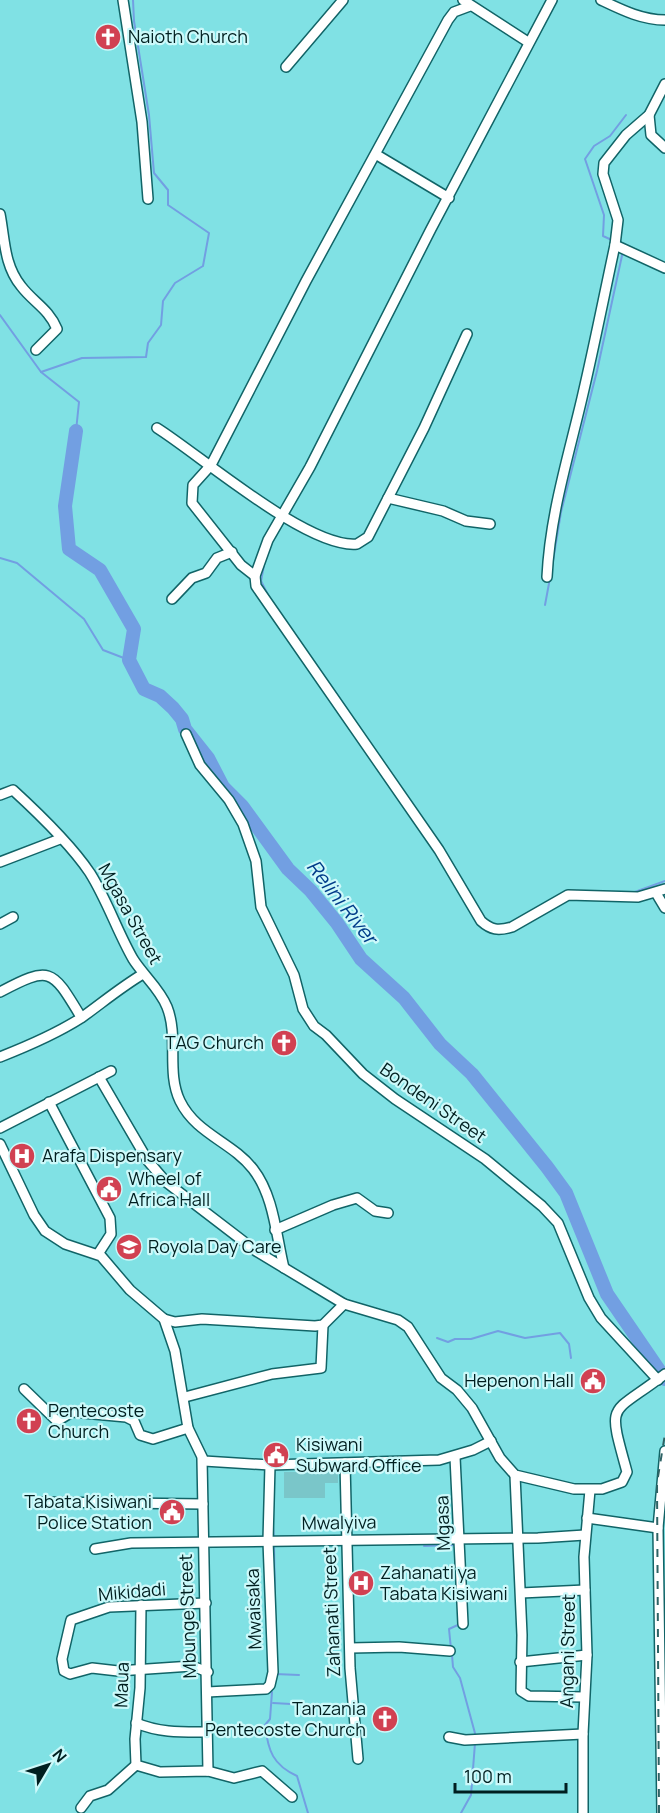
<svg xmlns="http://www.w3.org/2000/svg" width="665" height="1813" viewBox="0 0 665 1813" font-family="Manrope,sans-serif">
  <style>
    .green { fill: #7ac6c9 }
    .lines { fill: none; stroke-linecap: round; stroke-linejoin: round }
    .stream { stroke: #729fe2; stroke-width: 2 }
    .river { stroke: #729fe2; stroke-width: 14 }
    .street-casing { stroke: #116467; stroke-width: 12 }
    .street { stroke: #fff; stroke-width: 9 }
    .rail { stroke: #2d6365; stroke-width: 2; stroke-dasharray: 8 8; stroke-linecap: butt }
    .labels { text-anchor: middle; stroke-width: 4.5; stroke-linejoin: round; paint-order: stroke }
    .poi-label { font-size: 18px; fill: #001f20; stroke: #ccf9fa; text-anchor: start }
    .street-label { font-size: 18px; fill: #001f20; stroke: #ccf9fa }
    .water-label { font-size: 20px; font-style: italic; fill: #003c89; stroke: #ccf9fa }
  </style>
  <rect width="100%" height="100%" fill="#80e1e4"/>
  <polygon class="green" points="284,1472 338,1472 338,1483 325,1483 325,1498 284,1498"/>
  <g class="lines">
    <g class="stream">
      <polyline points="614,241 603,236 604,215 585,159 594,146 610,136 626,115"/>
      <polyline points="0,315 41,372 79,402 76,431"/>
      <polyline points="41,372 82,358 146,357 148,343 161,325 163,301 175,283 203,266 209,233 168,205 168,190 154,173 149,115 134,21 133,0"/>
      <polyline points="0,558 17,563 84,619 103,650 129,660"/>
      <polyline points="264,565 261,581 270,599"/>
      <polyline points="551,573 561,512 597,371 623,251"/>
      <polyline points="545,605 550,578"/>
      <polyline points="289,626 347,709"/>
      <polyline points="461,878 470,894"/>
      <polyline points="632,893 665,881"/>
      <polyline points="12,1160 19,1173"/>
      <polyline points="150,1301 155,1305"/>
      <polyline points="437,1338 448,1342 455,1339 471,1339 498,1331 525,1338 560,1333 569,1344 571,1358"/>
      <polyline points="273,1526 274,1539"/>
      <polyline points="274,1545 275,1605"/>
      <polyline points="424,1546 457,1545"/>
      <polyline points="457,1585 457,1597"/>
      <polyline points="451,1649 449,1629 460,1624"/>
      <polyline points="452,1655 453,1667 460,1678 476,1737"/>
      <polyline points="275,1674 299,1675"/>
      <path d="M272,1692L270,1719L265,1725C268,1751 273,1765 297,1776L308,1813"/>
      <polyline points="273,1703 291,1704"/>
      <polyline points="461,1813 471,1795 475,1743"/>
    </g>
    <polyline class="river" points="76,431 65,506 69,549 100,570 134,629 129,660 144,689 160,696 173,708 182,719 185,729 208,758 223,787 242,806 288,869 311,891 337,923 361,959 404,998 440,1044 472,1074 547,1167 566,1193 607,1294 665,1379"/>
    <defs>
      <g id="street">
        <polyline points="123,0 142,122 148,199"/>
        <polyline points="463,0 528,42"/>
        <path d="M552,0L431,229L310,467L268,540L255,576L256,586L439,850L481,921C491,930 498,931 512,927L568,895L638,897L665,889"/>
        <path d="M601,0C622,10 642,20 665,20"/>
        <polyline points="286,67 343,0"/>
        <polyline points="649,115 651,135 665,148"/>
        <polyline points="377,155 449,198"/>
        <path d="M0,214C5,240 4,265 21,286C33,302 49,309 57,329L36,350"/>
        <polyline points="615,245 665,268"/>
        <path d="M157,428C200,455 308,549 357,544L368,537L424,428L467,334"/>
        <polyline points="388,498 443,511 466,521 490,524"/>
        <polyline points="255,576 241,565 192,503 193,485 211,465 306,281 448,20 454,12 470,6"/>
        <path d="M547,577C550,515 568,458 582,398C594,347 604,296 615,245L618,220L603,174L604,163L626,135L649,115L665,84"/>
        <polyline points="172,599 192,578 206,573 217,558 232,552"/>
        <polyline points="186,734 200,765 229,800 243,824 256,861 261,907 294,975 303,1009 314,1026 326,1035 363,1074 395,1099 485,1159 542,1206 558,1223 589,1298 601,1318 658,1380"/>
        <path d="M0,795L13,790C37,812 72,846 90,873C107,900 117,931 133,959C143,975 160,989 167,1007C179,1037 166,1072 180,1101C196,1134 232,1142 253,1169C274,1196 276,1235 284,1268"/>
        <polyline points="0,862 60,839"/>
        <polyline points="656,893 665,908"/>
        <polyline points="0,924 13,917"/>
        <path d="M0,992C51,965 52,969 81,1017"/>
        <path d="M0,1057C28,1046 56,1034 81,1018C102,1003 121,987 143,974"/>
        <path d="M99,1077L148,1161L166,1182L256,1251L344,1304L398,1320L408,1327L441,1378L457,1390L472,1408L500,1458L515,1475L574,1489H602L622,1482L627,1472C607,1399 609,1417 665,1374"/>
        <polyline points="49,1102 110,1218 111,1234 98,1254"/>
        <polyline points="0,1128 111,1071"/>
        <polyline points="0,1144 34,1215 45,1231 65,1244 101,1256 130,1290 164,1319 175,1351 188,1428 204,1461 270,1465 439,1460 473,1450 491,1441"/>
        <polyline points="275,1230 333,1205 357,1198 375,1211 388,1213"/>
        <polyline points="164,1319 175,1322 202,1319 315,1326 323,1325 344,1304"/>
        <polyline points="24,1389 57,1421 72,1412 126,1417 134,1421 140,1435 153,1439 188,1428"/>
        <polyline points="185,1397 272,1374 321,1368 323,1325"/>
        <polyline points="455,1457 463,1624"/>
        <polyline points="202,1459 208,1771"/>
        <polyline points="345,1463 350,1668 358,1759"/>
        <polyline points="515,1475 522,1635 521,1691 529,1696 584,1697"/>
        <polyline points="42,1502 203,1504"/>
        <polyline points="587,1518 658,1528"/>
        <polyline points="95,1549 131,1543 538,1538 585,1535"/>
        <polyline points="521,1593 585,1590"/>
        <polyline points="206,1603 109,1607 71,1620 62,1659 64,1671 70,1674 92,1668 118,1671 192,1666 208,1672"/>
        <polyline points="141,1605 140,1688 135,1739 136,1765 160,1772 208,1771 234,1778 262,1771 292,1797"/>
        <polyline points="350,1648 399,1647 450,1651"/>
        <polyline points="520,1662 587,1655"/>
        <polyline points="207,1692 266,1689 270,1685 273,1672 268,1541 270,1465"/>
        <path d="M136,1723C160,1733 182,1732 207,1732"/>
        <polyline points="449,1737 465,1740 583,1734"/>
        <polyline points="81,1808 90,1796 108,1790 136,1765"/>
        <polyline points="583,1813 583,1734 587,1655 584,1557 590,1490"/>
        <polyline points="662,1813 658,1528 665,1451"/>
      </g>
    </defs>
    <use href="#street" class="street-casing"/>
    <use href="#street" class="street"/>
    <polyline class="rail" points="659,1813 657,1483 665,1434"/>
  </g>
  <defs>
    <symbol id="church-disc" viewBox="-11 -11 22 22"><circle r="9.5" fill="#d14152" stroke="#ccf9fa"/><path d="M-1.2-6h2.4v3.5h3.3v2.4h-3.3V6h-2.4V-.1h-3.3v-2.4h3.3Z" fill="#fff"/></symbol>
    <symbol id="hospital-disc" viewBox="-11 -11 22 22"><circle r="9.5" fill="#d14152" stroke="#ccf9fa"/><path d="M-5-5h3v3.5h4V-5h3V5h-3V1.5h-4V5h-3Z" fill="#fff"/></symbol>
    <symbol id="civic-disc" viewBox="-11 -11 22 22"><circle r="9.5" fill="#d14152" stroke="#ccf9fa"/><path d="M-.6-6.5H3V-4.5H.6V-3L4-1V1h2V6H-6V1h2V-1L-.6-3ZM-1.2 2.5V6h2.4V2.5Z" fill="#fff"/></symbol>
    <symbol id="school-disc" viewBox="-11 -11 22 22"><circle r="9.5" fill="#d14152" stroke="#ccf9fa"/><path d="M0-5L7-2L0 1L-7-2ZM-4 1L0 2.5L4 1V4Q0 6-4 4Z" fill="#fff"/></symbol>
  </defs>
  <g fill-rule="evenodd">
    <use href="#church-disc" x="93" y="22" width="30" height="30"/>
    <use href="#church-disc" x="269" y="1028" width="30" height="30"/>
    <use href="#hospital-disc" x="7" y="1141" width="30" height="30"/>
    <use href="#civic-disc" x="94" y="1174" width="30" height="30"/>
    <use href="#school-disc" x="114" y="1232" width="30" height="30"/>
    <use href="#civic-disc" x="578" y="1366" width="30" height="30"/>
    <use href="#church-disc" x="14" y="1406" width="30" height="30"/>
    <use href="#civic-disc" x="261" y="1440" width="30" height="30"/>
    <use href="#civic-disc" x="157" y="1497" width="30" height="30"/>
    <use href="#hospital-disc" x="346" y="1568" width="30" height="30"/>
    <use href="#church-disc" x="370" y="1704" width="30" height="30"/>
  </g>
  <g class="labels">
    <g class="poi-label">
      <text x="128" y="43">Naioth Church</text>
      <text x="264" y="1049" text-anchor="end">TAG Church</text>
      <text x="42" y="1162">Arafa Dispensary</text>
      <text x="128" y="1185">Wheel of<tspan x="128" dy="21">Africa Hall</tspan></text>
      <text x="148" y="1253">Royola Day Care</text>
      <text x="574" y="1387" text-anchor="end">Hepenon Hall</text>
      <text x="48" y="1417">Pentecoste<tspan x="48" dy="21">Church</tspan></text>
      <text x="296" y="1451">Kisiwani<tspan x="296" dy="21">Subward Office</tspan></text>
      <text x="152" y="1508" text-anchor="end">Tabata Kisiwani<tspan x="152" dy="21">Police Station</tspan></text>
      <text x="380" y="1579">Zahanati ya<tspan x="380" dy="21">Tabata Kisiwani</tspan></text>
      <text x="366" y="1715" text-anchor="end">Tanzania<tspan x="366" dy="21">Pentecoste Church</tspan></text>
    </g>
    <g class="street-label">
      <text transform="translate(130 914) rotate(61)" y="6">Mgasa Street</text>
      <text transform="translate(433 1103) rotate(35)" y="6">Bondeni Street</text>
      <text transform="translate(339 1523) rotate(-1)" y="6">Mwalyiva</text>
      <text transform="translate(443 1523) rotate(-92)" y="6">Mgasa</text>
      <text transform="translate(132 1592) rotate(-5)" y="6">Mikidadi</text>
      <text transform="translate(254 1609) rotate(-92)" y="6">Mwaisaka</text>
      <text transform="translate(332 1612) rotate(-92)" y="6">Zahanati Street</text>
      <text transform="translate(188 1616) rotate(-92)" y="6">Mbunge Street</text>
      <text transform="translate(568 1651) rotate(-89)" y="6">Angani Street</text>
      <text transform="translate(122 1685) rotate(-88)" y="6">Maua</text>
    </g>
    <g class="water-label">
      <text transform="translate(342 902) rotate(52)" y="7">Relini River</text>
    </g>
  </g>
  <g transform="translate(48 1765) rotate(51)" stroke="#ccf9fa" stroke-width="4.5" paint-order="stroke">
  <path d="M0-4.5L10 22L0 15L-10 22Z" fill="#001f20"/>
  <text y="-9" font-size="16" font-weight="bold" text-anchor="middle" fill="#001f20">N</text>
  </g>
  <path d="M455 1783v9h111v-9" fill="none" stroke="#001f20" stroke-width="3"/>
  <text x="464" y="1783" font-size="18" fill="#001f20" stroke="#ccf9fa" stroke-width="4.5" paint-order="stroke">100 m</text>
</svg>
